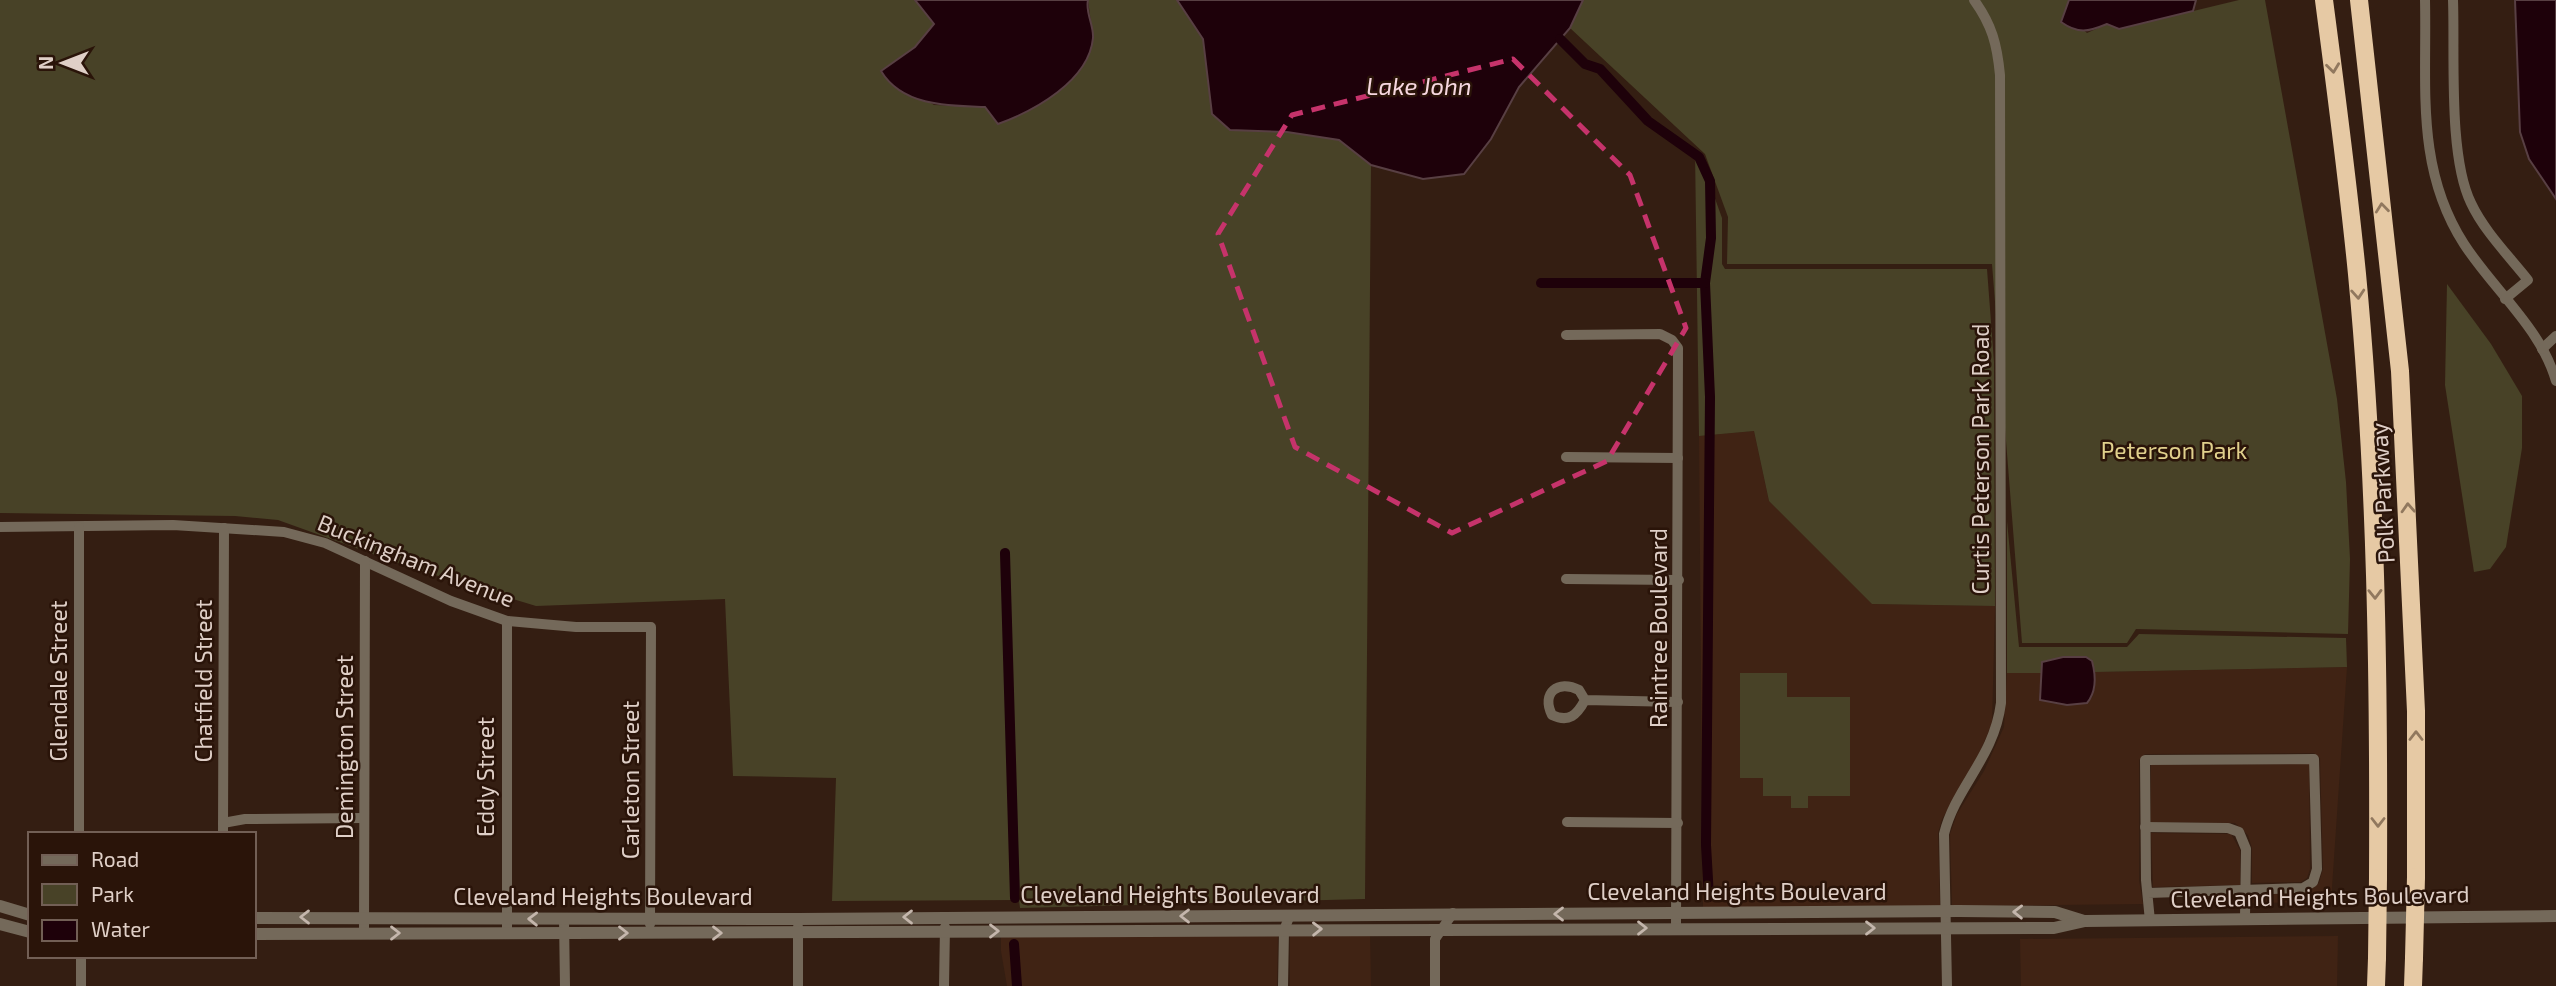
<svg xmlns="http://www.w3.org/2000/svg" width="2556" height="986" viewBox="0 0 2556 986" font-family="'Exo 2',sans-serif">
  <style>
    .built { fill: #402314 }
    .green { fill: #484227 }
    .water { fill: #1e010a; stroke: #583f43; stroke-width: 2 }
    .lines { fill: none; stroke-linecap: round; stroke-linejoin: round }
    .canal { stroke: #1e010a; stroke-width: 10 }
    .minor { stroke: #74695a; stroke-width: 10 }
    .tertiary { stroke: #74695a; stroke-width: 12 }
    .motorway { stroke: #e6c9a4; stroke-width: 18 }
    .motorway-bridge { stroke: #e6c9a4; stroke-width: 18 }
    .oneway { stroke: #91785e }
    .oneway2 { stroke: #c4b6ac }
    .marked { fill: none; stroke: #c6336b; stroke-width: 5; stroke-dasharray: 14 9; stroke-linejoin: round }
    .labels { text-anchor: middle; stroke-width: 5; stroke-linejoin: round; paint-order: stroke }
    .park-label { font-size: 23px; fill: #e0d08c; stroke: #2a1409 }
    .street-label { font-size: 23px; fill: #dfcfc7; stroke: #2a1409 }
    .water-label { font-size: 24px; font-style: italic; fill: #f6d7df; stroke: #2a1409 }
  </style>
  <rect width="100%" height="100%" fill="#341e12"/>
  <g class="built">
    <polygon points="1754,431 1769,501 1872,604 1995,606 1992,724 1973,767 1942,819 1938,833 1940,906 1703,908 1699,436"/>
    <polygon points="2347,667 2331,902 2252,903 2252,894 2303,893 2319,883 2323,869 2320,758 2314,753 2145,754 2139,760 2139,880 2143,904 1952,906 1950,834 1957,814 1984,771 2004,727 2007,673 2042,673 2039,693 2050,703 2067,705 2087,703 2093,696 2095,672"/>
    <polygon points="2309,764 2310,869 2307,878 2301,882 2252,883 2252,848 2248,835 2235,823 2151,822 2151,765"/>
    <polygon points="2151,833 2231,834 2240,850 2240,885 2153,887"/>
    <polygon points="1370,934 1371,986 1290,986 1290,935"/>
    <polygon points="1278,935 1277,986 1007,986 1001,951 1001,937"/>
    <polygon points="2338,936 2337,986 2021,986 2020,939"/>
  </g>
  <g class="green">
    <path d="M0,0H915L934,24L915,47L882,71L934,105L985,107L998,124C1052,105 1063,83 1093,38L1088,0H1177L1203,39L1212,114L1230,130L1287,132L1339,140L1371,165L1365,899L1020,908L1019,900L832,901L836,778L733,776L725,599L536,606L406,566L278,520L235,516L0,513Z"/>
    <polygon points="1583,0 2069,0 2070,4 2064,13 2087,33 2107,24 2119,29 2239,0 2265,0 2337,399 2346,482 2350,559 2348,634 2136,629 2127,643 2022,643 1992,264 1727,264 1728,217 1705,154 1570,28"/>
    <polygon points="1695,151 1700,157 1722,218 1722,264 1725,269 1987,269 1994,362 1995,606 1872,604 1769,501 1754,431 1699,436"/>
    <polygon points="2447,284 2491,344 2522,396 2522,448 2506,547 2490,569 2474,572 2445,385"/>
    <polygon points="2007,521 2019,647 2127,647 2139,634 2346,638 2347,667 2095,672 2092,661 2063,657 2043,662 2042,673 2007,673"/>
    <polygon points="1740,673 1787,673 1787,697 1850,697 1850,796 1808,796 1808,808 1791,808 1791,796 1763,796 1763,778 1740,778"/>
  </g>
  <g class="water">
    <path d="M915,0H1088C1085,12 1094,25 1093,38C1089,81 1034,111 998,124L985,107C948,106 902,106 881,71L915,47L934,24Z"/>
    <polygon points="1177,0 1583,0 1570,28 1519,87 1491,139 1464,174 1423,179 1371,165 1339,140 1287,132 1230,130 1212,114 1203,39"/>
    <path d="M2069,0H2196L2193,11L2119,29L2107,24C2088,32 2078,34 2061,22Z"/>
    <polygon points="2515,0 2556,0 2556,199 2529,159 2520,132"/>
    <path d="M2063,657H2086L2092,661C2096,676 2097,691 2087,703L2067,705L2040,700L2042,662Z"/>
  </g>
  <g class="lines">
    <g class="canal">
      <polyline points="1560,39 1585,64 1600,69 1648,121 1699,157 1710,181 1711,238 1705,283 1710,397 1706,845 1709,897"/>
      <polyline points="1541,283 1705,283"/>
      <polyline points="1005,553 1015,898"/>
      <polyline points="1014,944 1017,986"/>
    </g>
    <g class="minor">
      <path d="M2425,0C2427,86 2415,168 2464,244C2493,289 2541,328 2556,381"/>
      <path d="M2453,0C2455,54 2448,156 2471,203C2484,231 2509,256 2528,280L2505,299"/>
      <polyline points="1566,335 1660,334 1672,340 1678,348 1676,928"/>
      <polyline points="2542,349 2556,336"/>
      <polyline points="1566,457 1678,458"/>
      <polyline points="0,527 173,525 284,532 325,543 451,601 507,621 576,627 651,627 650,924"/>
      <polyline points="1566,579 1679,580"/>
      <path d="M1585,700C1577,715 1569,723 1552,715C1541,693 1558,679 1579,690L1585,700L1678,702"/>
      <polyline points="1567,822 1678,823"/>
      <polyline points="223,823 245,819 364,818"/>
      <polyline points="2145,827 2228,828 2239,832 2246,849 2245,917"/>
      <polyline points="79,834 79,527"/>
      <polyline points="223,834 224,528"/>
      <polyline points="2148,893 2303,888 2313,882 2317,869 2314,759 2145,760 2146,880 2150,921"/>
      <polyline points="564,919 565,986"/>
      <polyline points="798,927 798,986"/>
      <polyline points="507,933 507,621"/>
      <polyline points="364,934 365,561"/>
      <polyline points="81,986 81,956"/>
      <polyline points="944,986 945,927"/>
      <polyline points="1283,986 1284,930 1290,915"/>
      <polyline points="1435,986 1435,939 1453,913"/>
      <path d="M1947,986L1944,834C1956,786 1994,758 2001,703L2000,75C1997,44 1992,25 1974,0"/>
    </g>
    <g class="tertiary">
      <polyline points="0,906 30,915"/>
      <polyline points="254,918 798,919 1959,911 2055,912 2084,921"/>
      <polyline points="0,924 30,932"/>
      <polyline points="254,934 2054,928 2085,921 2556,916"/>
    </g>
    <g class="motorway">
      <path d="M2324,0C2336,91 2348,182 2357,274C2376,474 2379,676 2378,878"/>
      <polyline points="2359,0 2400,371 2416,711 2416,877"/>
      <polyline points="2376,986 2377,958"/>
      <polyline points="2413,986 2414,958"/>
    </g>
    <g class="motorway-bridge">
      <polyline points="2377,958 2378,878"/>
      <polyline points="2414,958 2416,877"/>
    </g>
  </g>
  <defs><path id="oneway-chevron" d="M-2-3.5L2.5 0L-2 3.5" fill="none" stroke-width="1.6" stroke-linecap="round" stroke-linejoin="round" transform="scale(1.75)"/></defs>
  <g class="oneway">
    <use href="#oneway-chevron" transform="translate(2333 68) rotate(83)"/>
    <use href="#oneway-chevron" transform="translate(2382 208) rotate(-96)"/>
    <use href="#oneway-chevron" transform="translate(2358 294) rotate(86)"/>
    <use href="#oneway-chevron" transform="translate(2408 508) rotate(-93)"/>
    <use href="#oneway-chevron" transform="translate(2375 594) rotate(89)"/>
    <use href="#oneway-chevron" transform="translate(2416 736) rotate(-90)"/>
    <use href="#oneway-chevron" transform="translate(2378 822) rotate(90)"/>
  </g>
  <g class="oneway2">
    <use href="#oneway-chevron" transform="translate(2018 912) rotate(-179)"/>
    <use href="#oneway-chevron" transform="translate(1559 914) rotate(180)"/>
    <use href="#oneway-chevron" transform="translate(1185 916) rotate(180)"/>
    <use href="#oneway-chevron" transform="translate(305 917) rotate(180)"/>
    <use href="#oneway-chevron" transform="translate(908 917) rotate(180)"/>
    <use href="#oneway-chevron" transform="translate(533 919) rotate(-179)"/>
    <use href="#oneway-chevron" transform="translate(1642 928)"/>
    <use href="#oneway-chevron" transform="translate(1870 928)"/>
    <use href="#oneway-chevron" transform="translate(1317 929) rotate(-1)"/>
    <use href="#oneway-chevron" transform="translate(994 931)"/>
    <use href="#oneway-chevron" transform="translate(395 933)"/>
    <use href="#oneway-chevron" transform="translate(623 933)"/>
    <use href="#oneway-chevron" transform="translate(717 933)"/>
  </g>
  <path class="marked" d="M1513,59L1630,175L1686,328L1607,461L1452,533L1295,447L1218,234L1292,115Z"/>
  <g class="labels">
    <g class="park-label">
      <text x="2174" y="459">Peterson Park</text>
    </g>
    <g class="street-label">
      <text transform="translate(1981 459) rotate(-90)" y="8">Curtis Peterson Park Road</text>
      <text transform="translate(2383 493) rotate(-93)" y="8">Polk Parkway</text>
      <text transform="translate(416 561) rotate(22)" y="8">Buckingham Avenue</text>
      <text transform="translate(1659 628) rotate(-90)" y="8">Raintree Boulevard</text>
      <text transform="translate(59 681) rotate(-90)" y="8">Glendale Street</text>
      <text transform="translate(204 681) rotate(-90)" y="8">Chatfield Street</text>
      <text transform="translate(345 747) rotate(-90)" y="8">Demington Street</text>
      <text transform="translate(486 777) rotate(-90)" y="8">Eddy Street</text>
      <text transform="translate(631 780) rotate(-90)" y="8">Carleton Street</text>
      <text x="1737" y="900">Cleveland Heights Boulevard</text>
      <text x="1170" y="903">Cleveland Heights Boulevard</text>
      <text x="603" y="905">Cleveland Heights Boulevard</text>
      <text transform="translate(2320 897) rotate(-1)" y="8">Cleveland Heights Boulevard</text>
    </g>
    <g class="water-label">
      <text x="1419" y="95">Lake John</text>
    </g>
  </g>
  <rect x="28" y="832" width="228" height="126" fill="#2a1409" stroke="#725f55" stroke-width="2"/>
  <rect x="42" y="855" width="35" height="10" fill="#74695a" stroke="#725f55" stroke-width="2"/>
  <text x="91" y="867" font-size="21" fill="#dfcfc7">Road</text>
  <rect x="42" y="884" width="35" height="21" fill="#484227" stroke="#725f55" stroke-width="2"/>
  <text x="91" y="902" font-size="21" fill="#dfcfc7">Park</text>
  <rect x="42" y="920" width="35" height="21" fill="#1e010a" stroke="#725f55" stroke-width="2"/>
  <text x="91" y="937" font-size="21" fill="#dfcfc7">Water</text>
  <g transform="translate(63 63) rotate(270)" stroke="#2a1409" stroke-width="5" paint-order="stroke">
  <path d="M0-5L12 26L0 18L-12 26Z" fill="#dfcfc7"/>
  <text y="-10" font-size="19" font-weight="bold" text-anchor="middle" fill="#dfcfc7">N</text>
  </g>
</svg>
